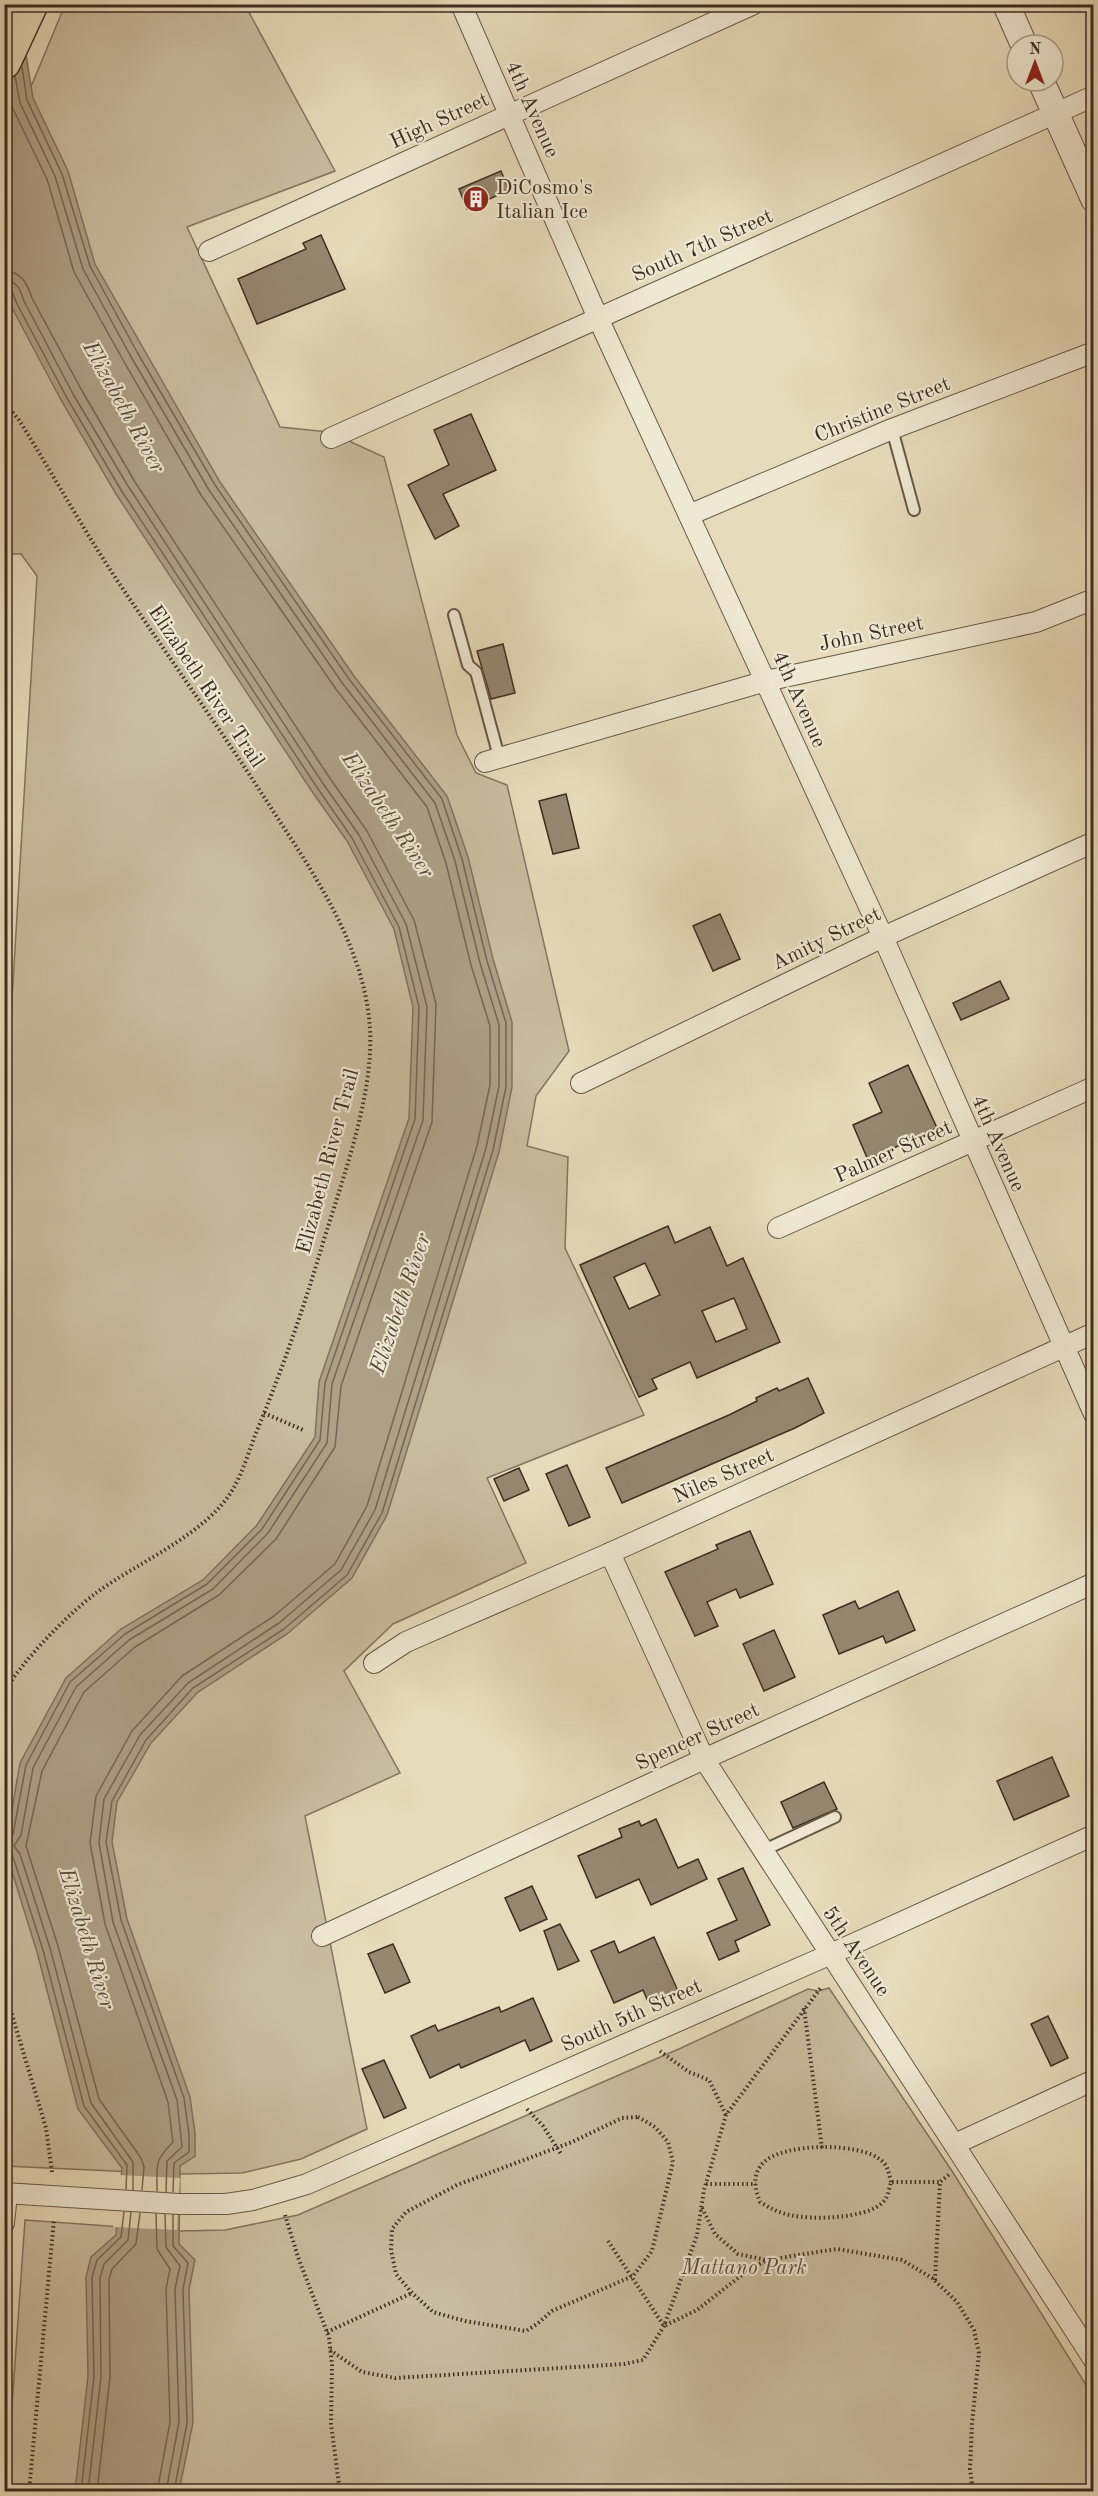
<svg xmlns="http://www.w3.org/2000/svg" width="1098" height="2496" viewBox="0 0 1098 2496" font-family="'Old Standard TT',serif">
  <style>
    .green { fill: #c9bda0; stroke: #837560; stroke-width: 1.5 }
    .water { fill: #ada086; stroke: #80725d; stroke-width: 1.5 }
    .pier { fill: #e6dbba }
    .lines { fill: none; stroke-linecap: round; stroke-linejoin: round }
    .shore { stroke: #756653; stroke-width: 1.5 }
    .building { fill: #958770; stroke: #3d2d20; stroke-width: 1.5; fill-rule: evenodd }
    .service-casing { stroke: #675846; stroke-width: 14 }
    .minor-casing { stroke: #675846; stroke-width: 22 }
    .tertiary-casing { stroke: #675846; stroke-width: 28 }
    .trunk-casing { stroke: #3d2d20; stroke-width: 36 }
    .path { stroke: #3d2d20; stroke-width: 4; stroke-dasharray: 1.5 3; stroke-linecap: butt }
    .service { stroke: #efe8d2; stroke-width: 10 }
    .minor { stroke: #efe8d2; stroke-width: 20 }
    .tertiary { stroke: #efe8d2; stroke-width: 26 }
    .trunk { stroke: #e6dbba; stroke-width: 33 }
    .labels { text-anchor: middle; stroke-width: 4.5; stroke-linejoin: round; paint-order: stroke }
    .street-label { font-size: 21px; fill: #3d2d20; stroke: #efe8d2 }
    .poi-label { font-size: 21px; fill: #3d2d20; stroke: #efe8d2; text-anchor: start }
    .park-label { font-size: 21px; font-style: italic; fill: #594a3a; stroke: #efe8d2 }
    .water-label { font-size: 22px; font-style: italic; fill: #594a3a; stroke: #efe8d2 }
  </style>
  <rect width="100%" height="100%" fill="#e6dbba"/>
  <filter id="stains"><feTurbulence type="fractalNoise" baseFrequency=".00333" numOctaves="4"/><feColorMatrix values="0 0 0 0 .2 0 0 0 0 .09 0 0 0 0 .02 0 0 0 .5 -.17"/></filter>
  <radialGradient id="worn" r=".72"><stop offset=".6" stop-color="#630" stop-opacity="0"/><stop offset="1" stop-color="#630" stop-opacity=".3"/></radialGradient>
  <g class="green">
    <polygon points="65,5 245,5 335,171 187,227 280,427 329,432 384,457 457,735 476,773 507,785 569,1051 536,1096 527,1146 568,1157 565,1248 644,1415 487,1478 526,1563 393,1624 344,1671 400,1773 305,1816 367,2129 301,2159 242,2173 179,2174 4,2166 4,1136 37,576 21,554 5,554 5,139 33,82"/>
    <polygon points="829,1988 952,2171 1093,2396 1093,2491 6,2492 25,2220 179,2231 225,2230 298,2215 681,2048 808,1989 819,1991"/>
  </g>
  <polygon class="water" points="4,5 18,5 33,98 68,171 95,264 220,482 354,676 447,796 468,857 493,959 512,1022 512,1087 499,1152 387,1515 352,1578 287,1634 198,1692 151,1743 117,1802 112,1842 127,1919 190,2097 195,2133 195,2156 180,2166 179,2244 195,2260 189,2289 193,2423 179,2491 75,2491 88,2376 86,2277 91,2257 116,2235 122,2168 78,2109 37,1952 5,1849 20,1763 66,1678 121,1629 203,1580 257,1525 315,1437 319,1382 409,1118 413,1007 394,929 347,841 311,790 116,494 61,400 11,306 4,285"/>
  <polygon class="pier" points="118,2175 180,2178 177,2230 113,2227"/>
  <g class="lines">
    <g class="shore">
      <polyline points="22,67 27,100 62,174 90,266 137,352 215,485 349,679 442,799 462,859 487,961 506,1023 506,1087 493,1150 382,1513 347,1575 284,1629 193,1688 146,1740 112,1801 106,1842 121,1920 184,2098 189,2134 189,2152 174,2163 173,2192"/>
      <polyline points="15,76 20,103 55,176 83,269 130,355 209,490 343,684 435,803 455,861 480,963 499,1025 499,1086 486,1148 375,1510 341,1570 279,1623 188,1683 140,1735 104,1799 99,1843 113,1922 177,2100 182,2147 167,2161 166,2192"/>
      <path d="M7,80L12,107L47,179L74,272L123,360L201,495L336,689L427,807L446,863L471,965L490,1026V1085L477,1146L367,1506L335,1564L274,1616L182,1676L132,1731L96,1796L90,1843L105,1924L168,2102L173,2142C154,2161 157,2165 157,2191"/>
      <path d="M4,271C22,272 27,283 32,298L81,389L135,482L329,777L367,831L414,920L436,1004L432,1122L341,1386L335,1447L276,1539L219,1595L135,1647L84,1692L42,1771L26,1846L58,1946L99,2099L141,2158L144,2167L142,2190"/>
      <path d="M4,280C18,281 20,290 24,301L73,394L128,486L322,782L359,835L406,924L427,1007L423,1120L332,1384L327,1443L268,1533L213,1589L129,1640L76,1687L33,1768L21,1835L14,1846L20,1854L50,1948L91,2103L133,2162V2190"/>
      <polyline points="4,288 12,291 17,304 67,398 121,490 316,786 352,838 399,927 419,1007 415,1119 325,1383 320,1440 262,1529 207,1584 125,1634 70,1682 26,1765 13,1834 10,1838 4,1839"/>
      <polyline points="4,1852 10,1853 13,1857 43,1950 84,2106 127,2165 126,2189"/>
      <polyline points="156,2214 157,2249 170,2269 166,2289 170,2422 157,2492"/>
      <polyline points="165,2214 166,2247 180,2266 175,2289 179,2422 166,2492"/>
      <polyline points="173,2215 173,2246 188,2263 183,2289 187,2423 174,2492"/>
      <polyline points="81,2492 94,2377 92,2277 97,2260 121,2237 124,2212"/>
      <polyline points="88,2492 101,2377 100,2278 104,2264 128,2240 131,2212"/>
      <polyline points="97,2492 110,2377 109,2279 112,2269 136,2244 140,2213"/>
    </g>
  </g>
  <g class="building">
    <polygon points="501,171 509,190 467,209 459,189"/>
    <polygon points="321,235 345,289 257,324 238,279 306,249 303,243"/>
    <polygon points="471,414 496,470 443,494 459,526 435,539 408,485 449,465 434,430"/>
    <polygon points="503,644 515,693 491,699 477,651"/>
    <polygon points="566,794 579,848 553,854 539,801"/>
    <polygon points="720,914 740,959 713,971 693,926"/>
    <polygon points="1000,981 1009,999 961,1020 953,1003"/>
    <polygon points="908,1065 937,1128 868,1160 853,1125 882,1112 869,1083"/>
    <path d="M668,1226L675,1243L710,1227L727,1266L743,1258L780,1342L697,1378L690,1362L652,1379L657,1389L639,1397L580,1265ZM645,1263L660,1295L629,1309L614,1277ZM734,1298L747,1329L716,1342L702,1311Z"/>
    <polygon points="808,1378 824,1413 795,1428 622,1503 606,1468 729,1415 757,1401 756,1398 777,1388 779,1391"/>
    <polygon points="567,1465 590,1517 569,1526 546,1474"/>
    <polygon points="519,1468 529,1490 504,1501 494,1479"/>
    <polygon points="750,1531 773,1584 740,1598 736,1589 707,1602 718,1626 695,1636 665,1572 718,1549 716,1545"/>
    <polygon points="898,1591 915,1630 886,1643 883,1636 839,1654 823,1615 855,1601 859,1609"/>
    <polygon points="774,1630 795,1677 764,1691 743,1644"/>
    <polygon points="1052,1757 1069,1796 1014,1820 997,1781"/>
    <polygon points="824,1782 837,1809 793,1828 781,1802"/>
    <polygon points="656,1819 678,1868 698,1859 707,1879 651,1905 639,1879 596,1898 578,1856 622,1837 619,1829 639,1821 641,1826"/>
    <polygon points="743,1868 770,1925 735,1941 739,1951 719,1960 707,1933 737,1920 718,1879"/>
    <polygon points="532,1886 547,1919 520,1931 505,1898"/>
    <polygon points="560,1924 579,1961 558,1970 544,1931"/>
    <polygon points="654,1937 678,1991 649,2004 643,1990 614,2003 591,1951 614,1941 619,1953"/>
    <polygon points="393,1944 410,1982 385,1993 368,1954"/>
    <polygon points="533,1998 552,2041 530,2051 525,2040 461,2068 459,2064 430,2078 411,2036 435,2025 438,2031 499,2007 501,2012"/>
    <polygon points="1048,2016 1068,2058 1051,2066 1031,2024"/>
    <polygon points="384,2060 406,2108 384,2118 362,2069"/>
  </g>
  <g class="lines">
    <defs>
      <g id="service">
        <polyline points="892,429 914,510"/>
        <polyline points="454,615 468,665 476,672 478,679 499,757"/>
        <polyline points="762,1851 835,1817"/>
      </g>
      <g id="minor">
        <polyline points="461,4 598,318 883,937 1094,1414"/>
        <polyline points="209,251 754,4"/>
        <polyline points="331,438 1094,96"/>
        <polyline points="689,515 892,429 1094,352"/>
        <polyline points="485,762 766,681 1036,622 1094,599"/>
        <polyline points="581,1083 883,937 1094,842"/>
        <polyline points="778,1228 1094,1087"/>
        <polyline points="610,1553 704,1759 1094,2360"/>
        <polyline points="374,1663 406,1642 610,1553 1094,1333"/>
        <polyline points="322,1936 704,1759 1094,1583"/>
        <polyline points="955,2144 1094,2080"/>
        <polyline points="4,2193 179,2204 226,2204 253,2200 307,2184 831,1954 1094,1835"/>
        <polyline points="4,2223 7,2194"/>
      </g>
      <g id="tertiary">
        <polyline points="1006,4 1024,45"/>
        <polyline points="1041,81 1094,199"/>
      </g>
      <polyline id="trunk" points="4,62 31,4"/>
    </defs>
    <use href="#service" class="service-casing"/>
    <use href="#minor" class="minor-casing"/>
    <use href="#tertiary" class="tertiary-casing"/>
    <use href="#trunk" class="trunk-casing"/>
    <g class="path">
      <path d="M4,409L13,413L19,420C51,471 80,524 113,574C166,654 222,731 273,811C316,877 365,948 370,1029C374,1099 339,1188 319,1256C301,1316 280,1375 256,1433C249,1451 243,1472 233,1489C207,1534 138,1562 96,1593C66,1616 24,1659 4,1692"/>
      <polyline points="264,1413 303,1430"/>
      <polyline points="4,1988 46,2128 52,2172"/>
      <polyline points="804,2008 822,2148"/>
      <polyline points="660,2051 689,2072 709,2080 726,2115"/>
      <polyline points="527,2109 543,2126 561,2154"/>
      <polygon points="638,2117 655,2127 668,2142 673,2162 652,2251 633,2276 552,2311 537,2324 526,2331 465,2321 433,2312 412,2293 396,2274 391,2250 392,2229 406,2212 457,2185 572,2142 622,2118"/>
      <path d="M891,2182C889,2174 888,2166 882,2161C861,2142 784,2142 763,2163C752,2174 755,2189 760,2202C770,2208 779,2213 790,2215C812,2220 865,2219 882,2203C888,2198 889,2189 891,2182H940"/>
      <polyline points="706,2184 756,2184"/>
      <polyline points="702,2208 715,2234 738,2254 766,2260"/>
      <polyline points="285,2215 299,2260 329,2337 332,2365 331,2424 340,2492"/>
      <polyline points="608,2241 664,2326 697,2310 747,2271 767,2260 837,2249 902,2260 932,2278 957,2302 974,2330 979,2353 972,2424 970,2469 973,2492"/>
      <polyline points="935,2280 940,2182 951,2173"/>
      <polyline points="327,2332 412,2293"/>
      <polyline points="330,2350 362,2372 395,2378 625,2364 643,2360 664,2326 697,2235 704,2190 726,2115 822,1986"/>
      <polyline points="29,2492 54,2219"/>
    </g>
    <use href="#service" class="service"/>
    <use href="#minor" class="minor"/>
    <use href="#tertiary" class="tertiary"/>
    <use href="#trunk" class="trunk"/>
  </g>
  <defs>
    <symbol id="building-disc" viewBox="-11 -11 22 22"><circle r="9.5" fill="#8f2418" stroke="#efe8d2"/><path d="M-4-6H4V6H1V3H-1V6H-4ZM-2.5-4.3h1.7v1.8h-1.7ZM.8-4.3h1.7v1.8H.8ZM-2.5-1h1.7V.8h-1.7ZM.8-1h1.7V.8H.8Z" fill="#fff"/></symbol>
  </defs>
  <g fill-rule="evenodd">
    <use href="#building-disc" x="461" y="184" width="30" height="30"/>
  </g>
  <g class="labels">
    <g class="street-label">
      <text transform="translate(533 109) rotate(66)" y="7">4th Avenue</text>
      <text transform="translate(439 120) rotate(-25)" y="7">High Street</text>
      <text transform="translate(702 245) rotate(-24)" y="7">South 7th Street</text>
      <text transform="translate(882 409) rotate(-22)" y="7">Christine Street</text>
      <text transform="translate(871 633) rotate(-12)" y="7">John Street</text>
      <text transform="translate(207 686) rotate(56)" y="7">Elizabeth River Trail</text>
      <text transform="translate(800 699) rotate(66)" y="7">4th Avenue</text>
      <text transform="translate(826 938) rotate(-26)" y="7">Amity Street</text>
      <text transform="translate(999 1143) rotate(66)" y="7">4th Avenue</text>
      <text transform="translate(893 1151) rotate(-24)" y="7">Palmer Street</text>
      <text transform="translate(327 1161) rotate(-75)" y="7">Elizabeth River Trail</text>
      <text transform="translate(723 1475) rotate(-24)" y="7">Niles Street</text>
      <text transform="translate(697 1736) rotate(-25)" y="7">Spencer Street</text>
      <text transform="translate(857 1951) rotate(56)" y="7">5th Avenue</text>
      <text transform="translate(631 2015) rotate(-24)" y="7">South 5th Street</text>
    </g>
    <g class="poi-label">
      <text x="496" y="194">DiCosmo's<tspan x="496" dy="24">Italian Ice</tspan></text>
    </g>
    <g class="park-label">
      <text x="744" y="2274">Mattano Park</text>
    </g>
    <g class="water-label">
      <text transform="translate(125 406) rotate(61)" y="8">Elizabeth River</text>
      <text transform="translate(389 814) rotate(56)" y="8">Elizabeth River</text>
      <text transform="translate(399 1303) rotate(-71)" y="8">Elizabeth River</text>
      <text transform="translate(88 1938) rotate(73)" y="8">Elizabeth River</text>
    </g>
  </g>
  <rect width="1098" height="2496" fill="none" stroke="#e6dbba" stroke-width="24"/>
  <rect x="6" y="6" width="1086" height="2484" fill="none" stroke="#3d2d20" stroke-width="3"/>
  <rect x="12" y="12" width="1074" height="2472" fill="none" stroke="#3d2d20" stroke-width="1.5"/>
  <g transform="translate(1035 63)"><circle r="28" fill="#efe8d2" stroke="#a89d8b" stroke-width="1.5"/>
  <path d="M0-4.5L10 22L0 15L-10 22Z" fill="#8f2418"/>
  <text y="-9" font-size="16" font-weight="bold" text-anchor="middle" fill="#3d2d20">N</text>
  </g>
  <rect width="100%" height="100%" filter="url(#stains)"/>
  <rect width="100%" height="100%" fill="url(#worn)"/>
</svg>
